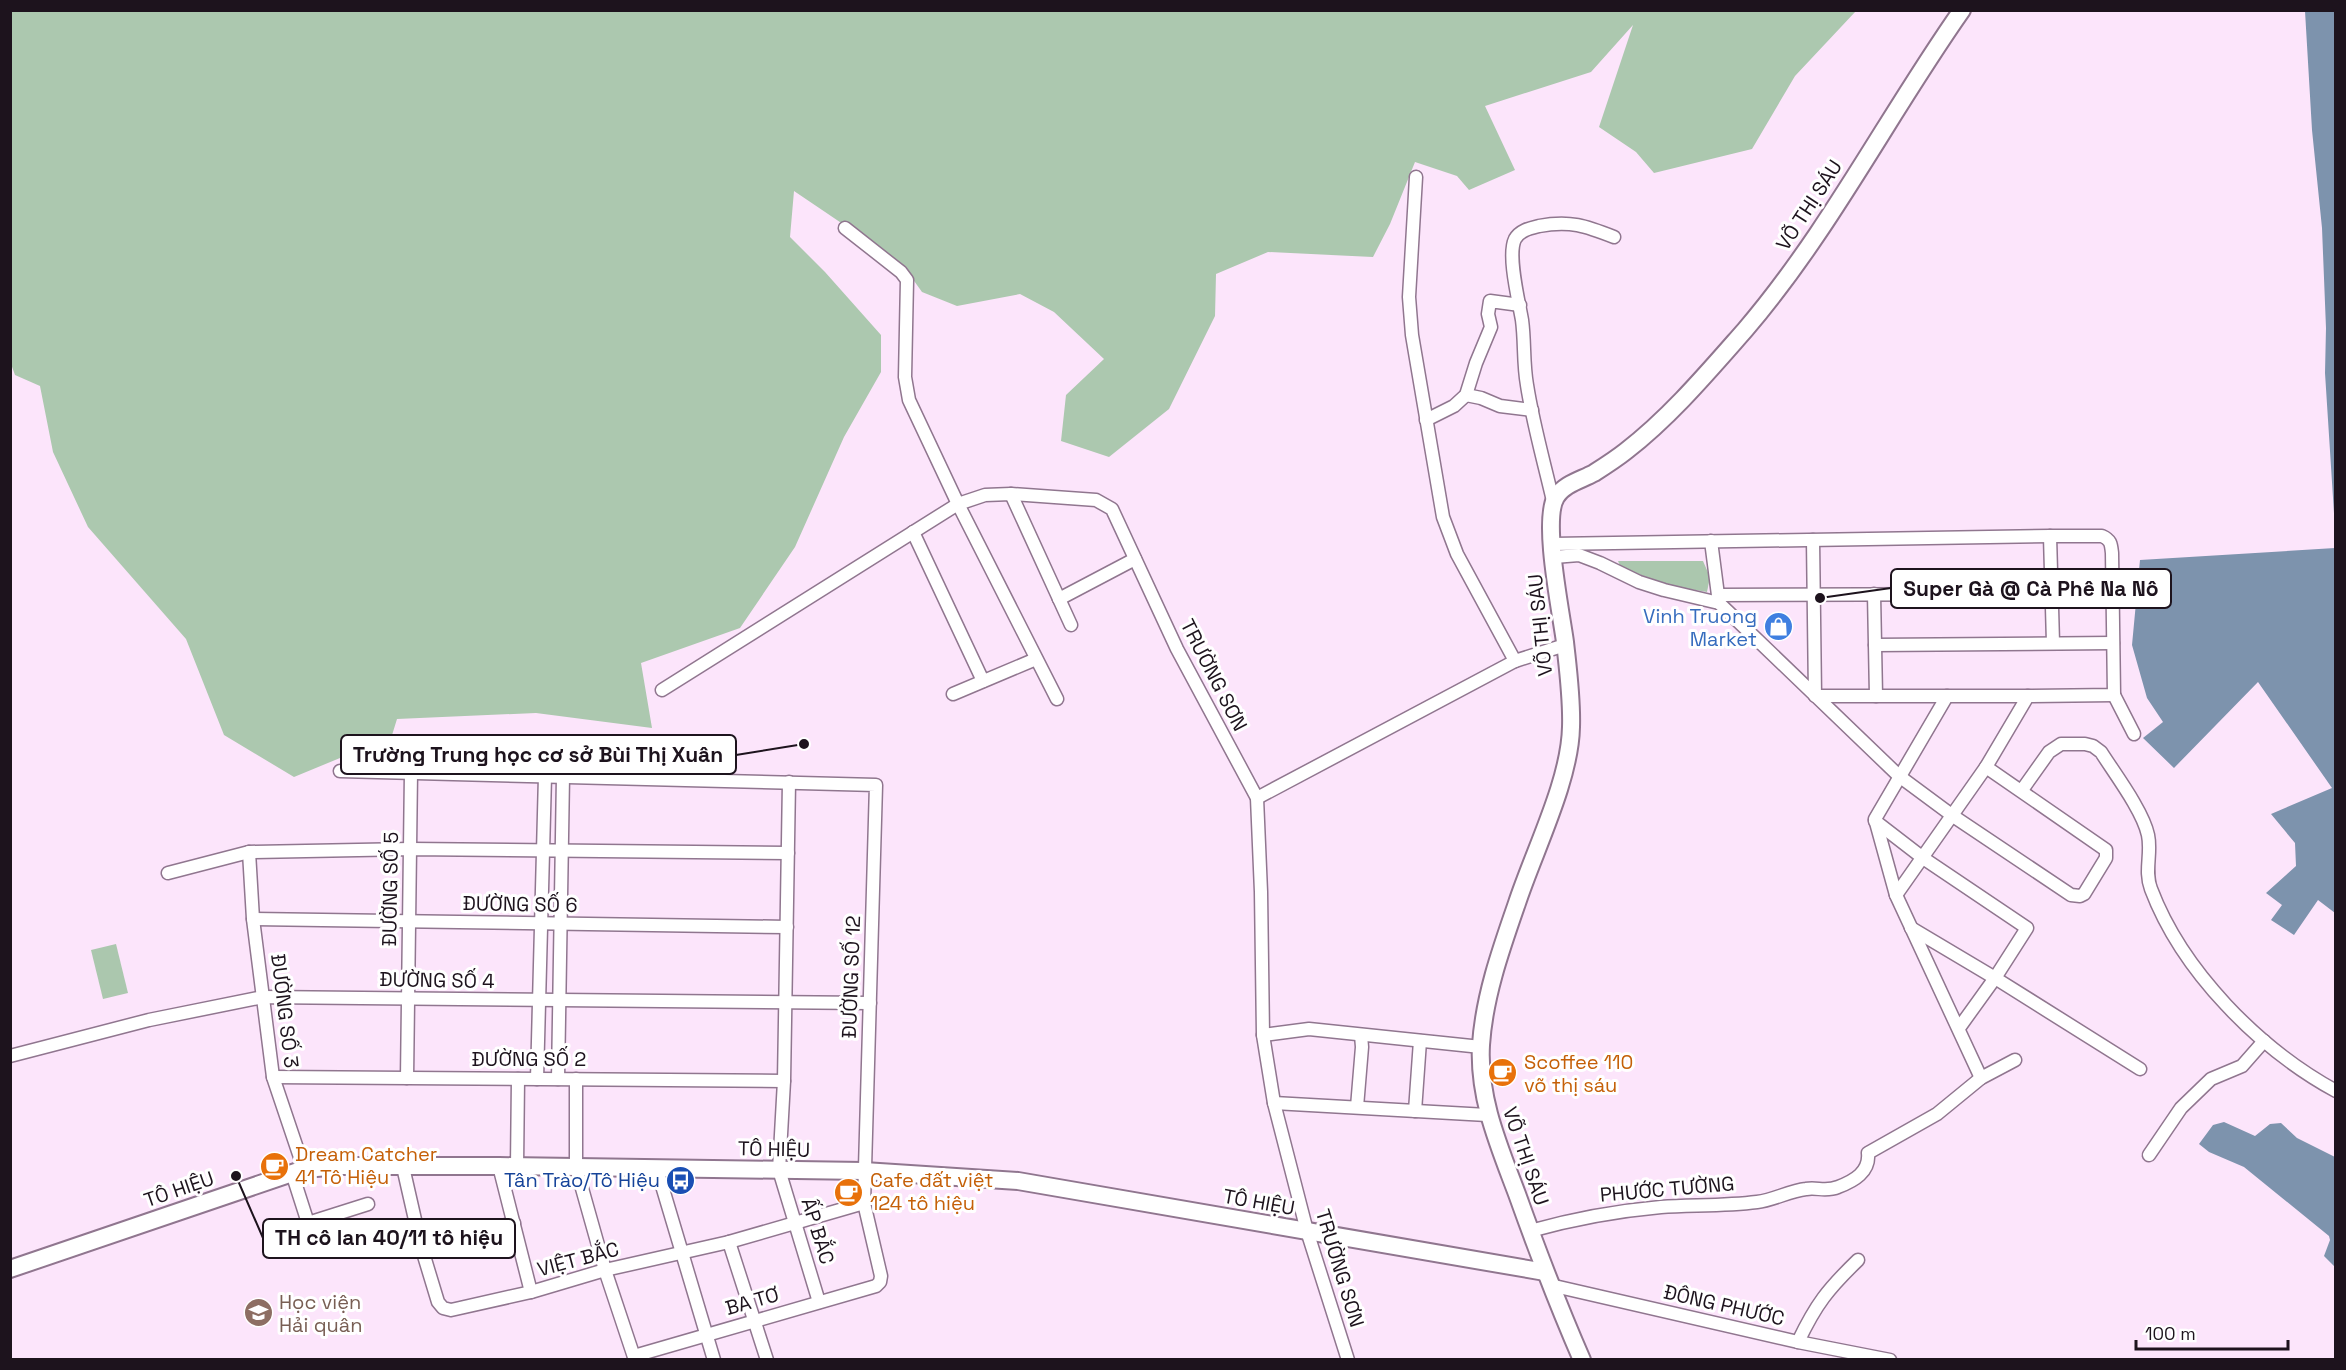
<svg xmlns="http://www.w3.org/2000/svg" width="2346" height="1370" viewBox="0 0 2346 1370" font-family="'Space Grotesk',sans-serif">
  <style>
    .green { fill: #abc7ae }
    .forest { fill: #acc8af }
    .water { fill: #7d93ad }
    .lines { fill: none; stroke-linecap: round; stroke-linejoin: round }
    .street-casing { stroke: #90768f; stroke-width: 15 }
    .secondary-casing { stroke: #90768f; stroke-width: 20 }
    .street { stroke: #fff; stroke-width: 12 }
    .secondary { stroke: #fff; stroke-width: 16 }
    .labels { text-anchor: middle; stroke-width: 6; stroke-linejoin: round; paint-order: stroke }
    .street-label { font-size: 20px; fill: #1d131d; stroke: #fff }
    .shop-label { font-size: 20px; fill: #366cbe; stroke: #fff; text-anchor: end }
    .food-label { font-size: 20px; fill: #c56008; stroke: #fff; text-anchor: start }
    .transit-label { font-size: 20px; fill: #164399; stroke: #fff; text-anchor: end }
    .education-label { font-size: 20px; fill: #785e54; stroke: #fff; text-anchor: start }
    .leader { fill: none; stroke: #1d131d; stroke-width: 2 }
    .callout-dot { fill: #1d131d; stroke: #fff; stroke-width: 2 }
    .callout { fill: #fff; stroke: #1d131d; stroke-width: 2 }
    .callout-label { font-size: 21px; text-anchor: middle; font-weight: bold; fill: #1d131d }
  </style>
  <rect width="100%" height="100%" fill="#fce5fb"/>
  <g class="green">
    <polygon points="1618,561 1703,561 1710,577 1707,592 1672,586 1621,568"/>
    <polygon points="116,944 128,993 103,999 91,950"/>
  </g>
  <polygon class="forest" points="10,11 1856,11 1795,76 1752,149 1654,173 1636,152 1599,127 1633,25 1591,72 1485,106 1515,170 1469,190 1457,176 1415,162 1390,224 1373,257 1268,252 1216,274 1215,316 1169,409 1109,457 1061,441 1066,395 1104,359 1054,312 1020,294 957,306 922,292 902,264 794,191 790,237 825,272 881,335 881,372 844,437 795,547 740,628 641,663 652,728 536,713 397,719 384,761 340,758 294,777 224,735 186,639 88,527 53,452 40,386 15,375 11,364"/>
  <g class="water">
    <polygon points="2305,11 2335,11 2335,529 2325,373 2326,328 2322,228 2312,130"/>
    <polygon points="2335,548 2335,913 2318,900 2294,935 2271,920 2282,905 2266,893 2296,866 2295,843 2271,814 2332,788 2258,682 2174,768 2143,738 2163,722 2147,698 2132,645 2140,560"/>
    <polygon points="2224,1122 2255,1136 2270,1124 2281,1123 2297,1138 2335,1157 2335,1267 2324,1256 2330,1240 2329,1236 2244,1167 2209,1152 2199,1144 2213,1125"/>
  </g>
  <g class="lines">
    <defs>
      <g id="street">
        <polyline points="845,228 901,272 907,280 905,377 909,400 958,504 1057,699"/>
        <polyline points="1466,395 1481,398 1500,406 1532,410"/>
        <polyline points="1426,420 1454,406 1466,395 1476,363 1491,327 1488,314 1490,301 1520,305"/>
        <polyline points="1011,494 1071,625"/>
        <path d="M1553,501C1544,462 1533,424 1527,385C1523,363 1525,342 1522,320C1519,302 1507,255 1515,239C1520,230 1531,228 1539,226C1570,220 1586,226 1614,237"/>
        <polyline points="913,532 983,681"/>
        <polyline points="2050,536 2053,643"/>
        <polyline points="1813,540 1815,696 2028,696"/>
        <polyline points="1711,541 1719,603"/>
        <path d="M1553,544L2050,536H2102C2111,540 2111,544 2112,553L2114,695L2028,696L1986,767L1896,895"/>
        <polyline points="1554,557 1579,555 1600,563 1639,582 1664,590 1719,603 1899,776 1953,816 2071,895 2080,896 2084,894 2106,858 2106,850 1986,767"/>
        <polyline points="1874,594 1876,696"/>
        <polyline points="1718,595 2052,594"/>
        <polyline points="1059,599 1135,559"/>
        <polyline points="1875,645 2113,643"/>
        <polyline points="1515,661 1565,645"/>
        <polyline points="662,690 958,504 985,495 1011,494 1096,500 1112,509 1177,649 1257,798 1261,892 1263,1035 1274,1103 1307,1231 1348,1360"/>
        <polyline points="953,694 1036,659"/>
        <polyline points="2114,695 2134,734"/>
        <polyline points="1947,696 1875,819 1896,895 1981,1078"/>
        <polyline points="340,771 876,785 864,1203 881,1276 880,1282 876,1286 634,1356"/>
        <polyline points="789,782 784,1081 779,1170 819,1302"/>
        <path d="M2022,790L2049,752L2061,744H2085L2093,746L2101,752C2115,774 2143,811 2148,835C2152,853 2144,871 2151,889C2182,971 2259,1049 2336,1091"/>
        <polyline points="1257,798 1515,661 1457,554 1443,517 1412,335 1409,297 1416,177"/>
        <polyline points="1875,821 1923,858 2027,928 1995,978 1959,1028"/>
        <polyline points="249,852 253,919 273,1077 304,1169"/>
        <polyline points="168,873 249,852 410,849 788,853"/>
        <polyline points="253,919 787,927"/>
        <polyline points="1911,928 1995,978 2140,1069"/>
        <polyline points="1263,1035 1309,1029 1481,1047"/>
        <polyline points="10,1056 149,1020 263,997 870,1003"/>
        <polyline points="273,1077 784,1081"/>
        <polyline points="407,1078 411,772"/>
        <polyline points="537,1079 545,776"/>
        <polyline points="558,1079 563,776"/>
        <polyline points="576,1079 576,1167 605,1270 635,1360"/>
        <polyline points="1274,1103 1487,1115"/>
        <polyline points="1357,1107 1362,1047 1361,1035"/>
        <polyline points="1415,1111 1420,1041"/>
        <polyline points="2149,1155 2181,1108 2211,1079 2242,1066 2264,1041"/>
        <polyline points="499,1166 531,1292"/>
        <polyline points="517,1166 518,1079"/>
        <polyline points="403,1167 421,1246 438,1302 443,1308 451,1310 531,1292 605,1270 729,1242 864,1203"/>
        <polyline points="657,1169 714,1360"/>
        <polyline points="292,1173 308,1223 368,1204"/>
        <path d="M1530,1231C1573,1219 1616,1211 1661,1207C1693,1205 1726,1206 1757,1202C1774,1200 1789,1191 1806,1189C1817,1187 1826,1192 1838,1187C1854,1181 1870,1172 1868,1153L1937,1114L1981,1078L2015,1060"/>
        <polyline points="729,1242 767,1360"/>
        <polyline points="421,1246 514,1223"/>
        <polyline points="1550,1285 1798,1342 1890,1360"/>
        <path d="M1798,1342C1816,1304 1828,1289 1858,1260"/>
      </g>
      <g id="secondary">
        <polyline points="10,1269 304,1169 341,1166 499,1166 864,1171 1018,1181 1545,1272"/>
        <path d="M1582,1360C1558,1305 1537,1250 1517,1194C1499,1146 1478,1098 1481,1045C1484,997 1501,949 1517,903C1534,851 1570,781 1571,727C1572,699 1568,670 1565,642C1561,612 1542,520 1556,497C1564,484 1581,480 1594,473C1605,466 1616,459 1626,451C1670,417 1708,372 1745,330C1829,232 1888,115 1962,10"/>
      </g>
    </defs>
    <use href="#street" class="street-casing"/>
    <use href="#secondary" class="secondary-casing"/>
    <use href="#street" class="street"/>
    <use href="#secondary" class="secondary"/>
  </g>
  <defs>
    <symbol id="shop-disc" viewBox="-11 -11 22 22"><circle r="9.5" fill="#3f7fe0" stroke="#fff"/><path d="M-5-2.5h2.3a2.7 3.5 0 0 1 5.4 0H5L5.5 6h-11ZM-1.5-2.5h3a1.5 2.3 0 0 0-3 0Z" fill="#fff"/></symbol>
    <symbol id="cafe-disc" viewBox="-11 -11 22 22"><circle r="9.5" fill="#e8710a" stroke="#fff"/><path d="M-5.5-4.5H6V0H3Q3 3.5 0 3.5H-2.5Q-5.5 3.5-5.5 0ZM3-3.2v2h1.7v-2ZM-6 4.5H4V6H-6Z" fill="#fff"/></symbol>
    <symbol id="bus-disc" viewBox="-11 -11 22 22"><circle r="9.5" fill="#1a4fb4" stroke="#fff"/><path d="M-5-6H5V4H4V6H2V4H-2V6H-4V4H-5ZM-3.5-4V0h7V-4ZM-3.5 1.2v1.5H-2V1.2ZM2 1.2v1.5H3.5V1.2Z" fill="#fff"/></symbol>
    <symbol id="university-disc" viewBox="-11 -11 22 22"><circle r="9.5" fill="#8d6e63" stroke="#fff"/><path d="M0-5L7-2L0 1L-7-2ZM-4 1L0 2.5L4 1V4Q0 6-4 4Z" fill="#fff"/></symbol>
  </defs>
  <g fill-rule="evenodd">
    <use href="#shop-disc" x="1762" y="610" width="33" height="33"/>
    <use href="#cafe-disc" x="1486" y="1056" width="33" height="33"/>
    <use href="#cafe-disc" x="258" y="1150" width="33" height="33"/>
    <use href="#bus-disc" x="664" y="1164" width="33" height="33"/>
    <use href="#cafe-disc" x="832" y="1176" width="33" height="33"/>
    <use href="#university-disc" x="242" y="1296" width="33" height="33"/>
  </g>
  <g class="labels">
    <g class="street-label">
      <text transform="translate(1809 205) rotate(-57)" y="7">VÕ THỊ SÁU</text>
      <text transform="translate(1540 625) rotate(-96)" y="7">VÕ THỊ SÁU</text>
      <text transform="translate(1214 675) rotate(63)" y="7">TRƯỜNG SƠN</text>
      <text transform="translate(390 889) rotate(-89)" y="7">ĐƯỜNG SỐ 5</text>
      <text transform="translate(520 904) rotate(1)" y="7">ĐƯỜNG SỐ 6</text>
      <text transform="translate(851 977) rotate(-88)" y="7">ĐƯỜNG SỐ 12</text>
      <text transform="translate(437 980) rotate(1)" y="7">ĐƯỜNG SỐ 4</text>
      <text transform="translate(285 1011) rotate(83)" y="7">ĐƯỜNG SỐ 3</text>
      <text x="529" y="1066">ĐƯỜNG SỐ 2</text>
      <text transform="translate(774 1149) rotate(1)" y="7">TÔ HIỆU</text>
      <text transform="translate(1526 1156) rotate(71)" y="7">VÕ THỊ SÁU</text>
      <text transform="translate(179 1189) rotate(-19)" y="7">TÔ HIỆU</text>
      <text transform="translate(1667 1189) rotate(-5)" y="7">PHƯỚC TƯỜNG</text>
      <text transform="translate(1259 1202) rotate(10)" y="7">TÔ HIỆU</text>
      <text transform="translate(818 1231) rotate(73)" y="7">ẤP BẮC</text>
      <text transform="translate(578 1259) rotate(-15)" y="7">VIỆT BẮC</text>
      <text transform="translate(1340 1268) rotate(73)" y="7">TRƯỜNG SƠN</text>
      <text transform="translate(752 1301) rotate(-16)" y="7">BA TƠ</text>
      <text transform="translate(1724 1305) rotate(13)" y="7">ĐÔNG PHƯỚC</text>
    </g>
    <g class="shop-label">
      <text x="1757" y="623">Vinh Truong<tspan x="1757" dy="23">Market</tspan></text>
    </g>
    <g class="food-label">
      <text x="1524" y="1069">Scoffee 110<tspan x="1524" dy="23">võ thị sáu</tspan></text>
      <text x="295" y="1161">Dream Catcher<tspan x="295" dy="23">41 Tô Hiệu</tspan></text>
      <text x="870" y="1187">Cafe đất việt<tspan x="870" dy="23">124 tô hiệu</tspan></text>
    </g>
    <g class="transit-label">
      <text x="660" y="1187">Tân Trào/Tô Hiệu</text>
    </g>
    <g class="education-label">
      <text x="279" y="1309">Học viện<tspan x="279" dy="23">Hải quân</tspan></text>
    </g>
  </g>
  <path class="leader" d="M1820 598L1891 588M804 744L736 755M236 1176L263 1238"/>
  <g class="callout-dot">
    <circle cx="1820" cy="598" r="6"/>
    <circle cx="804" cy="744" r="6"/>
    <circle cx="236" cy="1176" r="6"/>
  </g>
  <g class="callout">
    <rect x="1891" y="569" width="280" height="39" rx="6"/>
    <rect x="341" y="735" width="395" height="39" rx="6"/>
    <rect x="263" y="1219" width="252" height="39" rx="6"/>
  </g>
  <g class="callout-label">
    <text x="2031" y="596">Super Gà @ Cà Phê Na Nô</text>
    <text x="538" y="762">Trường Trung học cơ sở Bùi Thị Xuân</text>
    <text x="389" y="1245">TH cô lan 40/11 tô hiệu</text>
  </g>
  <rect width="2346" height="1370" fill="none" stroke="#1d131d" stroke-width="24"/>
  <path d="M2136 1340v9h152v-9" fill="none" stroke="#1d131d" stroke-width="3"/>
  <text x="2145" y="1340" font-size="18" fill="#1d131d" stroke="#ffffff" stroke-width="4.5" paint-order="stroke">100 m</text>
</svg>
